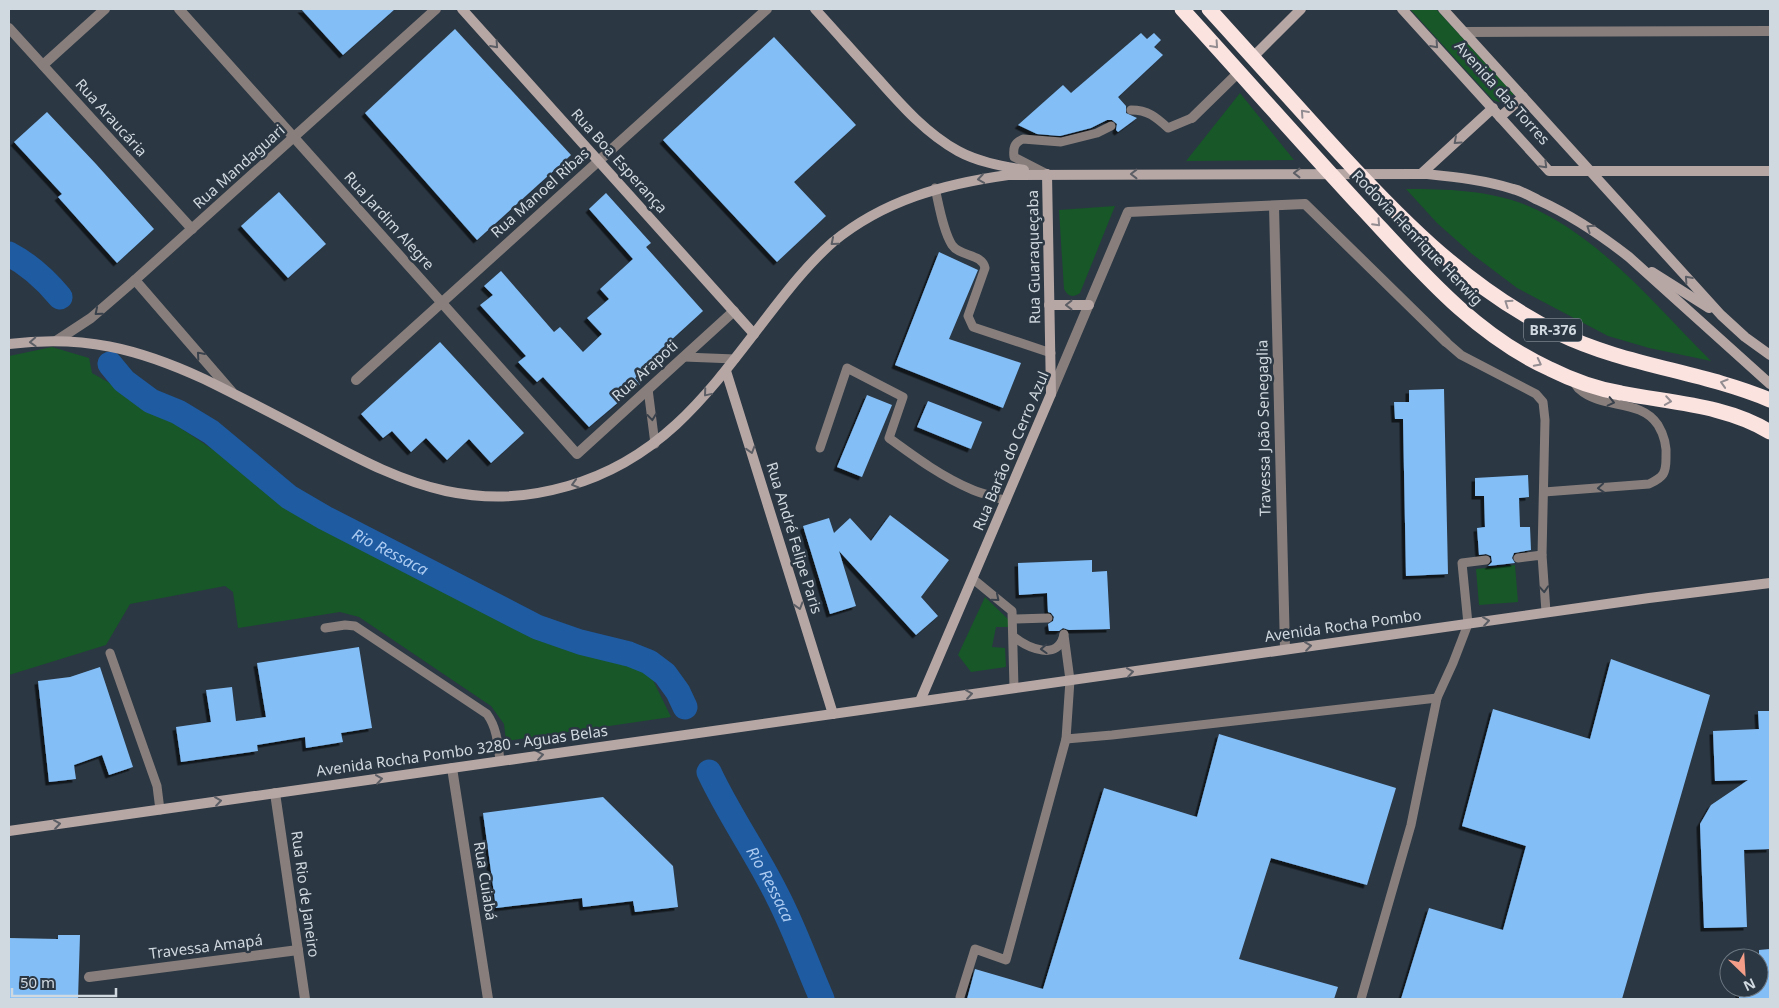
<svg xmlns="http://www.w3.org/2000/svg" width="1779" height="1008" viewBox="0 0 1779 1008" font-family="'Noto Sans',sans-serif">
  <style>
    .green { fill: #175728 }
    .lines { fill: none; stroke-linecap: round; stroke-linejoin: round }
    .river { stroke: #1e5ba1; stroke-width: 25 }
    .building { fill: #83bef7; filter: url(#shadow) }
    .lane { stroke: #887f7d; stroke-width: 9 }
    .street { stroke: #887f7d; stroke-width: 10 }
    .secondary { stroke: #b6a7a5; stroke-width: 10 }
    .highway { stroke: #fbe3e0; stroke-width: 15 }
    .oneway { stroke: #5c5e65 }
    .oneway2 { stroke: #938d92 }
    .oneway3 { stroke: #39424c }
    .labels { text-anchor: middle; stroke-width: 5; stroke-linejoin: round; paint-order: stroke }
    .shield { fill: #2b3743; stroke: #9fa8b1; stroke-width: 1 }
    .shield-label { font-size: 14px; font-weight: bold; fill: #d1d9e0 }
    .street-label { font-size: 15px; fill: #d1d9e0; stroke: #2b3743 }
    .water-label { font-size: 16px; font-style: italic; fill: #adcbf1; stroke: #2b3743 }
  </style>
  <defs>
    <filter id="shadow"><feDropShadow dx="-3.5" dy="3.5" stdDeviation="0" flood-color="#0009"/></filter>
  </defs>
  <rect width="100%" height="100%" fill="#2b3743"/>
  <g class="green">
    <polygon points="1410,9 1436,9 1514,94 1502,103 1493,100"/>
    <polygon points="1240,93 1294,160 1186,161"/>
    <path d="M1406,189C1447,189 1488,190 1526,205C1600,236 1655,305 1711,361L1649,348L1608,336L1517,288L1472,254L1437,223Z"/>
    <path d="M1115,206L1080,293C1073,298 1068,297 1064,289L1059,210Z"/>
    <polygon points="52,347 89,358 92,373 131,395 248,473 308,518 532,632 566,645 637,663 652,678 671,717 506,741 504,724 491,706 359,617 340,612 238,628 233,592 225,586 130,604 106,645 9,675 9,356"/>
    <polygon points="1515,565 1518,602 1479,605 1476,569"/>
    <polygon points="985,597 1009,620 1009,627 996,627 992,647 1005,648 1006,667 971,672 958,655"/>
  </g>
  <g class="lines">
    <g class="river">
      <path d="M9,254C30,265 45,279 60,297"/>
      <path id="s1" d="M110,364L124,381L151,401L178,412L211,432L289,497L325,518L537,627L580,642L629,654L649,662L665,674L678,692L685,707"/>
      <path id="s2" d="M709,772C729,815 757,854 778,897C795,930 807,965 822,999"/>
    </g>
  </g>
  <g class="building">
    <polygon points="301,9 395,9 343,55"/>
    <polygon points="455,29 571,155 477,240 365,113"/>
    <polygon points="1141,33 1147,39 1154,33 1161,40 1154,47 1163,55 1118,97 1126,106 1126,113 1137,118 1118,132 1116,130 1117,124 1112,120 1107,120 1091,128 1060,136 1037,134 1018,125 1063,85 1071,93"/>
    <polygon points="774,37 856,125 794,182 826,216 777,262 663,140"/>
    <polygon points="47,112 96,164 154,229 117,263 58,197 62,194 14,142"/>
    <polygon points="279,192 326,244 288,278 241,226"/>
    <polygon points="606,193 651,243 646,247 703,311 658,352 660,355 635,378 640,384 589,427 543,377 537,382 518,362 526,356 480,305 493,295 484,286 501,271 554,332 560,327 583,352 602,334 587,318 609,299 600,289 633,259 589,209"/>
    <polygon points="939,252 978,270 949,339 1021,363 1003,408 895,365"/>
    <polygon points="440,342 524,433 491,463 469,439 447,460 426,438 411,452 392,431 383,438 361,414"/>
    <polygon points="1444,389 1448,574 1406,576 1403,419 1395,419 1394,402 1409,402 1409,390"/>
    <polygon points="867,395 892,405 862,477 837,467"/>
    <polygon points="928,401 982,422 971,449 917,427"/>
    <polygon points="1528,475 1529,497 1519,498 1520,527 1530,527 1531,550 1514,553 1512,558 1515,563 1488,566 1492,562 1491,556 1486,554 1479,555 1477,528 1485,527 1484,496 1475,496 1475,478"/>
    <polygon points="890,515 949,560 921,597 938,616 916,635 839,551 856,606 830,614 803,526 829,518 834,533 850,518 871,541"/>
    <polygon points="1092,560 1092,572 1107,571 1110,629 1069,630 1063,628 1059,631 1049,631 1048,624 1053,621 1054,617 1051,613 1048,612 1047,593 1019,595 1018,563"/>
    <polygon points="359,647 372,728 341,733 343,742 306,748 305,737 257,745 258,751 181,762 176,727 211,722 206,690 232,687 236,721 266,717 257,663"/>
    <polygon points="1611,659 1710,695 1622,999 1401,999 1429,908 1503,930 1526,846 1462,826 1493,709 1590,739"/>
    <polygon points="100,667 133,767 109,775 102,755 74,765 76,779 49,782 38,681 70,677"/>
    <polygon points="1758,711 1770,711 1770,849 1744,850 1747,927 1704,928 1700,824 1711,805 1748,780 1715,781 1713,731 1759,729"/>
    <polygon points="1219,734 1396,788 1367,885 1271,858 1239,959 1338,987 1334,999 967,999 975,969 1043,989 1104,788 1197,817"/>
    <polygon points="603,797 673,866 678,907 635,912 633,901 583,907 582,898 496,908 483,813"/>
    <polygon points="58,935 80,935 78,999 9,999 9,938 58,939"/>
    <polygon points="1770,949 1770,999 1739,999 1739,988 1759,988 1759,950"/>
  </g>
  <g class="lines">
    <g class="lane">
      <path d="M1131,110C1148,110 1156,117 1168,128L1192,118"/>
      <path d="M1047,174L1014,157C1013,148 1014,143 1023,139L1061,142L1097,133L1111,126"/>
      <path d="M935,188C939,205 943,231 952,245C960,257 982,253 985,268L968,316L973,327L1051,353"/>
      <polyline points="1446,342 1461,355 1536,394 1543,402 1545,420 1542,555"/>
      <polyline points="684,357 735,359"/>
      <polyline points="648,389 655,444"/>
      <path d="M820,448L847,368L903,397L889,438C915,457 942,477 973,490C983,494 995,497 1006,501"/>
      <path d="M1544,492L1649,484C1664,477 1666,473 1666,458C1667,446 1664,435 1658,425C1640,398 1602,410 1579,389C1577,387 1575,383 1572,380"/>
      <polyline points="1518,558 1542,555 1546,612"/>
      <polyline points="973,579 1012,611 1014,688"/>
      <polyline points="1013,619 1048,618"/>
      <path d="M325,628L345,625L355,626L487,714C497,728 498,744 500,761"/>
      <polyline points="1064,635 1070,680 1066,739 1112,735 1437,698"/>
      <path d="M1014,637C1028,648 1059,662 1064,634"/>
      <polyline points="110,653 157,786 160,810"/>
      <polyline points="960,997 975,949 1006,960 1066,739"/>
      <polyline points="1361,999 1411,825 1437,698 1453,663 1468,624 1462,563 1486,560"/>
    </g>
    <g class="street">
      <polyline points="179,9 577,454 734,311"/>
      <polyline points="9,28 192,229"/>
      <polyline points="1464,32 1770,31"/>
      <polyline points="43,65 105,9"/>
      <polyline points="1192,118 1239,72"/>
      <polyline points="1274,206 1285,649"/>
      <polyline points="135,280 232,392"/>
      <polyline points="56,341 91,318 135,280 436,9"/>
      <polyline points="356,380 767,9"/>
      <polyline points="1051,394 1128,212 1305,204 1446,342"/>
      <polyline points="452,768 488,999"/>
      <polyline points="275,793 305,999"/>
      <polyline points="89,977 298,950"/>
    </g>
    <g class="secondary">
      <polyline points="462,9 754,334"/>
      <path d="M815,9C836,32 857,56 879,80C902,106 927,134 958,151C978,162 1002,166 1024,170"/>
      <polyline points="1402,9 1549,171 1770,171"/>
      <polyline points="1443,9 1721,315 1745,337 1770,355"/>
      <polyline points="1253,57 1301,9"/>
      <polyline points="1500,117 1523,97"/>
      <polyline points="1421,174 1493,108"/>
      <polyline points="1652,272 1709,308"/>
      <polyline points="1049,305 1089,305"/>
      <path d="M9,344C83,335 137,348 204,379C243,398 281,418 319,438C359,459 400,481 446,491C489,500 526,498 568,486C663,459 710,391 767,317C787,291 808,264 833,242C884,200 944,184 1008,175L1426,174C1455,177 1485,180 1513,189C1522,191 1530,196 1538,200C1571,215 1601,235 1629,257L1770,384"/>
      <polyline points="726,371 833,714"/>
      <polyline points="920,701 1051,394 1047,174"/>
      <polyline points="9,831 1649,598 1770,583"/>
    </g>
    <g class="highway">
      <path d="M1182,9C1242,75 1301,142 1362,208C1419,269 1473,334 1550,369C1572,380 1597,389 1621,393C1671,403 1726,405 1770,432"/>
      <path d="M1209,9C1247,51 1285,93 1323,135C1393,212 1463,286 1558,333C1626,366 1701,371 1770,400"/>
    </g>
  </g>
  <defs><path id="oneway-chevron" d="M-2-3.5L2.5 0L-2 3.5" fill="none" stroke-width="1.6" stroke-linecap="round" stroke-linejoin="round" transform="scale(1.25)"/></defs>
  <g class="oneway">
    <use href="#oneway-chevron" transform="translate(495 45) rotate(48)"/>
    <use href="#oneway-chevron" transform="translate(1435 45) rotate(48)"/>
    <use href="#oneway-chevron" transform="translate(1457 141) rotate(138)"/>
    <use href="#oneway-chevron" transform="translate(1544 165) rotate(45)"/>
    <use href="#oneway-chevron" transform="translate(1297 173) rotate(180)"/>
    <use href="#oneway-chevron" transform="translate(1134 174) rotate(180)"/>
    <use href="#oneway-chevron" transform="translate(981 179) rotate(172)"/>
    <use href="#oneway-chevron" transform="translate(1590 228) rotate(-146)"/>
    <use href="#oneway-chevron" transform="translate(834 242) rotate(140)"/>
    <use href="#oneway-chevron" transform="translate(1688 279) rotate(-132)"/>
    <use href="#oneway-chevron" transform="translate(1069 305) rotate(-180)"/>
    <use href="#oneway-chevron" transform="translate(33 342) rotate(177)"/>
    <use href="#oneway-chevron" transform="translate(707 393) rotate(130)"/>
    <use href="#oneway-chevron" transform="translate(751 450) rotate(73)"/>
    <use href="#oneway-chevron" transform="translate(575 484) rotate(163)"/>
    <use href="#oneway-chevron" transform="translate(799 606) rotate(73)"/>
    <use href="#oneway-chevron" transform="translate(1486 621) rotate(-8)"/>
    <use href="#oneway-chevron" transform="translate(1308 646) rotate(-8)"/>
    <use href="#oneway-chevron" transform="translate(1130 672) rotate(-8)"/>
    <use href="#oneway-chevron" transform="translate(969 694) rotate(-8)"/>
    <use href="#oneway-chevron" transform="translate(540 755) rotate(-8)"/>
    <use href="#oneway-chevron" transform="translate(379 779) rotate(-8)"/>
    <use href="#oneway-chevron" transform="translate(218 801) rotate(-8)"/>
    <use href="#oneway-chevron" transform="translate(57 824) rotate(-8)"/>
  </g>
  <g class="oneway2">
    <use href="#oneway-chevron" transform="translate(1215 45) rotate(48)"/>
    <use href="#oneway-chevron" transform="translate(1304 113) rotate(-132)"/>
    <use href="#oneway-chevron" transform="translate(1377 223) rotate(47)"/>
    <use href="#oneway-chevron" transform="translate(1508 303) rotate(-146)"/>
    <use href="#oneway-chevron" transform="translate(1538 363) rotate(27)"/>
    <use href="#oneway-chevron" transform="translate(1724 383) rotate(-163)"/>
    <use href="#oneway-chevron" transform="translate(1668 401) rotate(9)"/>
  </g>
  <g class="oneway3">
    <use href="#oneway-chevron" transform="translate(98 312) rotate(140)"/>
    <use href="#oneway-chevron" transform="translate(200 355) rotate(-131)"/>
    <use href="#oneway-chevron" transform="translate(1611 402) rotate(13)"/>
    <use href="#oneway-chevron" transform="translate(652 417) rotate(83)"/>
    <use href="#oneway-chevron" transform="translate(1601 488) rotate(176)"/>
    <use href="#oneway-chevron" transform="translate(1544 589) rotate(86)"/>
    <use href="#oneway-chevron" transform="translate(996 598) rotate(40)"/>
    <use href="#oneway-chevron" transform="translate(1044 649) rotate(178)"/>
  </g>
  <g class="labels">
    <rect class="shield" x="1524" y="318.5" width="58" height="23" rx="4"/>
    <g class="shield-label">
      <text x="1553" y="335">BR-376</text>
    </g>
    <g class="street-label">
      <text transform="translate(1502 93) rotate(48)" y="5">Avenida das Torres</text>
      <text transform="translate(111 118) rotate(48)" y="5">Rua Araucária</text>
      <text transform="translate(619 161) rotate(48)" y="5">Rua Boa Esperança</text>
      <text transform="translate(239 167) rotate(-42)" y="5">Rua Mandaguari</text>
      <text transform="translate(540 193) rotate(-42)" y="5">Rua Manoel Ribas</text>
      <text transform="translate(389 221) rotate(48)" y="5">Rua Jardim Alegre</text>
      <text transform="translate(1417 238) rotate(46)" y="5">Rodovia Henrique Herwig</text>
      <text transform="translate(1034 257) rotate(-91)" y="5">Rua Guaraqueçaba</text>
      <text transform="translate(645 371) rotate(-42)" y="5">Rua Arapoti</text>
      <text transform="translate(1264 428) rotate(-91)" y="5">Travessa João Senegaglia</text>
      <text transform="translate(1011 451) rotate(-67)" y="5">Rua Barão do Cerro Azul</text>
      <text transform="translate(794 538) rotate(73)" y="5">Rua André Felipe Paris</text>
      <text transform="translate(1343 626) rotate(-8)" y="5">Avenida Rocha Pombo</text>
      <text transform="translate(462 751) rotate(-8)" y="5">Avenida Rocha Pombo 3280 - Aguas Belas</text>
      <text transform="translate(485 881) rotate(81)" y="5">Rua Cuiabá</text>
      <text transform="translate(305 894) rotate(82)" y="5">Rua Rio de Janeiro</text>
      <text transform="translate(206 947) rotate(-7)" y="5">Travessa Amapá</text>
    </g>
    <g class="water-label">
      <text dy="6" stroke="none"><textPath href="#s1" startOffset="340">Rio Ressaca</textPath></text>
      <text dy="6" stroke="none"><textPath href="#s2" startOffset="128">Rio Ressaca</textPath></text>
    </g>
  </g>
  <rect width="1779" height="1008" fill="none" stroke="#d1d9e0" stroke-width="20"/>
  <g transform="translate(1744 973) rotate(155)"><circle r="24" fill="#2b3743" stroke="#6d7882"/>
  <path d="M0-4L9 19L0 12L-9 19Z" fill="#f49e89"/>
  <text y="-8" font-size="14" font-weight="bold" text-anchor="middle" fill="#d1d9e0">N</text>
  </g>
  <path d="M12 988v8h104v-8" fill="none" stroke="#d1d9e0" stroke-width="2.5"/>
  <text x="20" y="988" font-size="15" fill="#d1d9e0" stroke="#2b3743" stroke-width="4" paint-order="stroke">50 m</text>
</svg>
